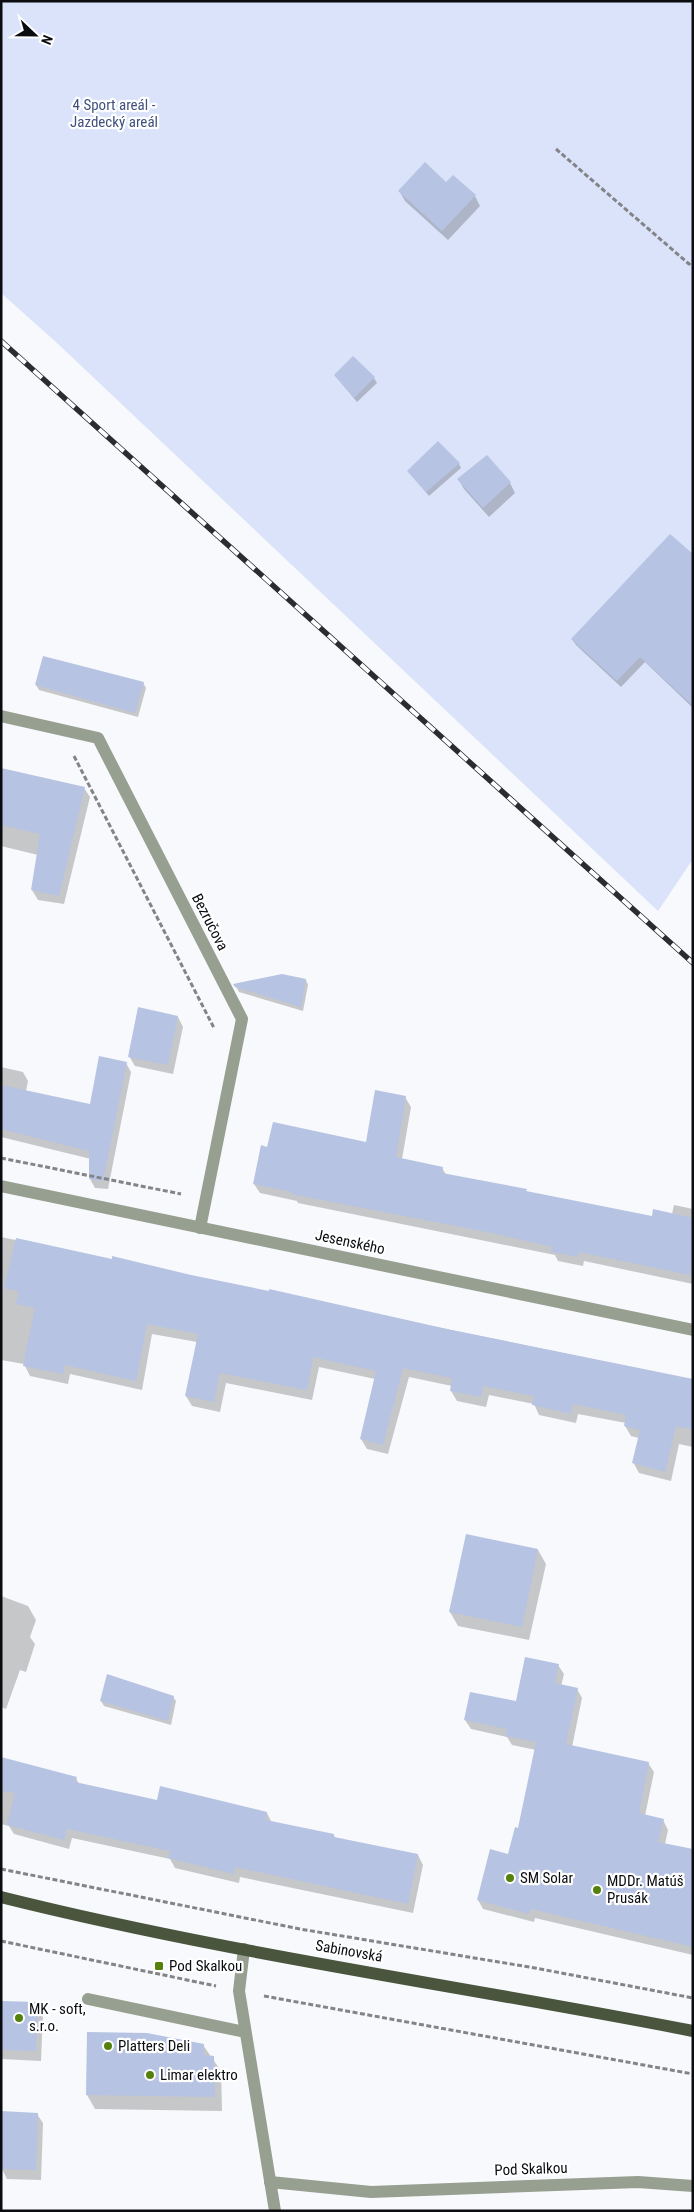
<svg xmlns="http://www.w3.org/2000/svg" width="694" height="2212" viewBox="0 0 694 2212" font-family="'Roboto Condensed',sans-serif">
  <style>
    .green { fill: #dae3f9 }
    .shadow { fill: #0003 }
    .building { fill: #b6c3e3 }
    .lines { fill: none; stroke-linecap: round; stroke-linejoin: round }
    .path { stroke: #838488; stroke-width: 3; stroke-dasharray: 5 2.5; stroke-linecap: butt }
    .lane { stroke: #979f91; stroke-width: 12 }
    .street { stroke: #979f91; stroke-width: 12 }
    .primary { stroke: #49553d; stroke-width: 12 }
    .rail-casing { stroke: #2a2c30; stroke-width: 5.5 }
    .rail { stroke: #fff; stroke-width: 4; stroke-dasharray: 11; stroke-linecap: butt }
    .poi-dot { fill: #54810c; stroke: #fff; stroke-width: 2 }
    .labels { text-anchor: middle; stroke-width: 4.5; stroke-linejoin: round; paint-order: stroke }
    .park-label { font-size: 15px; fill: #41517f; stroke: #fff }
    .street-label { font-size: 15px; fill: #0a0c10; stroke: #fff }
    .poi-label { font-size: 15px; fill: #0a0c10; stroke: #fff; text-anchor: start }
  </style>
  <rect width="100%" height="100%" fill="#f8f9fc"/>
  <polygon class="green" points="1,1 693,1 693,859 658,911 57,343 1,293"/>
  <g class="shadow">
    <polygon points="447,183 475,196 480,206 448,240 405,201 400,192"/>
    <polygon points="335,375 374,378 377,383 357,402"/>
    <polygon points="459,464 461,468 429,496 408,471"/>
    <polygon points="459,480 510,483 515,493 489,517 464,489"/>
    <polygon points="693,556 693,708 645,662 621,687 576,645 572,639"/>
    <polygon points="143,683 146,688 138,717 39,690 36,685"/>
    <polygon points="1,770 84,788 90,797 64,904 38,900 32,890 38,855 1,846"/>
    <polygon points="306,980 308,985 303,1011 239,992 235,985"/>
    <polygon points="178,1017 183,1027 173,1074 135,1066 129,1056"/>
    <polygon points="126,1063 131,1072 108,1189 95,1188 90,1179 91,1159 1,1137 1,1067 23,1072 28,1081 26,1091 91,1105"/>
    <polygon points="405,1097 411,1107 402,1159 442,1168 447,1176 652,1217 672,1214 674,1205 693,1209 693,1284 584,1261 583,1266 558,1261 555,1255 298,1203 297,1201 260,1193 254,1184 268,1148 367,1143"/>
    <polygon points="1,1237 693,1380 693,1447 679,1444 671,1481 639,1473 633,1462 639,1438 631,1436 625,1426 626,1423 578,1414 576,1423 539,1415 534,1404 489,1395 486,1407 457,1401 451,1391 452,1386 409,1377 388,1454 367,1449 361,1439 375,1379 319,1367 312,1400 226,1383 220,1412 192,1406 186,1396 197,1342 152,1334 142,1390 70,1374 68,1384 30,1376 24,1364 1,1360"/>
    <polygon points="538,1550 546,1564 529,1640 458,1626 450,1612"/>
    <polygon points="1,1596 28,1606 36,1620 30,1637 35,1644 26,1672 20,1670 6,1709 1,1707"/>
    <polygon points="558,1665 564,1674 561,1686 577,1689 582,1698 572,1747 648,1763 654,1772 645,1816 663,1820 668,1830 665,1844 693,1850 693,1955 535,1918 534,1922 483,1909 478,1900 509,1855 519,1829 536,1750 512,1745 507,1737 471,1729 465,1720 517,1703"/>
    <polygon points="173,1697 176,1701 171,1725 104,1706 101,1701"/>
    <polygon points="1,1762 76,1778 79,1784 158,1801 267,1813 272,1823 334,1835 335,1838 418,1855 423,1865 413,1913 240,1877 239,1883 175,1868 170,1859 72,1838 69,1849 14,1834 9,1826 1,1824"/>
    <polygon points="1,2002 37,2004 43,2013 41,2061 1,2059"/>
    <polygon points="203,2045 221,2071 222,2111 95,2109 87,2095"/>
    <polygon points="37,2114 43,2123 41,2180 7,2179 2,2169"/>
  </g>
  <g class="building">
    <polygon points="425,162 446,182 453,175 476,195 442,231 398,191"/>
    <polygon points="353,356 375,377 354,398 334,375"/>
    <polygon points="438,441 460,463 426,492 407,471"/>
    <polygon points="487,455 511,482 483,508 457,479"/>
    <polygon points="670,534 693,554 693,706 640,657 617,681 571,639"/>
    <polygon points="43,656 144,682 135,713 35,685"/>
    <polygon points="1,768 85,787 59,896 31,890 40,834 1,825"/>
    <polygon points="282,974 306,979 301,1007 235,987 233,984"/>
    <polygon points="138,1007 178,1016 168,1065 128,1057"/>
    <polygon points="99,1056 127,1062 103,1181 89,1179 89,1151 1,1129 1,1085 90,1104"/>
    <polygon points="375,1090 406,1096 396,1157 443,1167 442,1173 527,1189 526,1191 652,1216 653,1209 693,1218 693,1261 690,1275 579,1252 578,1257 551,1252 552,1247 492,1233 291,1194 292,1192 253,1184 261,1145 267,1147 273,1122 366,1142"/>
    <polygon points="16,1238 112,1259 112,1256 191,1275 269,1291 269,1289 447,1329 693,1379 693,1430 676,1426 665,1472 632,1463 640,1430 624,1426 626,1415 573,1404 571,1414 532,1405 534,1396 483,1386 481,1397 450,1391 452,1378 403,1368 383,1445 360,1439 376,1371 313,1357 307,1390 220,1373 214,1402 185,1396 198,1334 147,1324 136,1381 65,1365 63,1374 23,1366 35,1308 16,1304 19,1291 4,1288"/>
    <polygon points="466,1534 538,1549 522,1627 449,1612"/>
    <polygon points="525,1657 559,1664 555,1683 578,1688 566,1744 649,1762 639,1813 664,1819 658,1842 693,1849 693,1947 531,1909 529,1914 477,1900 490,1849 508,1854 515,1827 518,1828 536,1742 505,1736 507,1729 464,1720 470,1692 516,1701"/>
    <polygon points="107,1674 174,1696 168,1721 100,1701"/>
    <polygon points="1,1757 77,1777 75,1782 157,1800 160,1786 267,1812 266,1820 334,1834 334,1837 418,1854 408,1904 235,1867 234,1874 168,1858 170,1851 67,1829 64,1840 7,1825 15,1793 1,1791"/>
    <polygon points="1,2001 38,2002 36,2051 1,2050"/>
    <polygon points="87,2032 147,2033 204,2044 204,2055 214,2056 215,2097 86,2095"/>
    <polygon points="1,2111 38,2113 36,2170 1,2169"/>
  </g>
  <g class="lines">
    <g class="path">
      <polyline points="556,149 689,264 693,261"/>
      <polyline points="74,756 214,1028"/>
      <polyline points="1,1158 181,1194"/>
      <polyline points="1,1869 300,1929 535,1968 693,1998"/>
      <polyline points="1,1941 216,1986"/>
      <polyline points="264,1996 693,2074"/>
    </g>
    <g class="lane">
      <polyline points="88,1999 245,2032"/>
      <polyline points="270,2182 371,2192 638,2182 693,2186"/>
    </g>
    <g class="street">
      <polyline points="1,716 98,738 242,1019 200,1228"/>
      <polyline points="1,1186 693,1330"/>
      <polyline points="244,1949 239,1991 275,2211"/>
    </g>
    <path class="primary" d="M1,1897C229,1954 463,1986 693,2031"/>
    <defs>
      <polyline id="rail" points="1,341 693,963"/>
    </defs>
    <use href="#rail" class="rail-casing"/>
    <use href="#rail" class="rail"/>
  </g>
  <g class="poi-dot">
    <circle cx="510" cy="1878" r="5"/>
    <circle cx="597" cy="1890" r="5"/>
    <rect x="154" y="1961" width="10" height="10" rx="2.5"/>
    <circle cx="19" cy="2018" r="5"/>
    <circle cx="108" cy="2046" r="5"/>
    <circle cx="150" cy="2075" r="5"/>
  </g>
  <g class="labels">
    <g class="park-label">
      <text x="114" y="110">4 Sport areál -<tspan x="114" dy="17">Jazdecký areál</tspan></text>
    </g>
    <g class="street-label">
      <text transform="translate(210 922) rotate(63)" y="5">Bezručova</text>
      <text transform="translate(350 1242) rotate(12)" y="5">Jesenského</text>
      <text transform="translate(349 1951) rotate(10)" y="5">Sabinovská</text>
      <text transform="translate(531 2169) rotate(-2)" y="5">Pod Skalkou</text>
    </g>
    <g class="poi-label">
      <text x="520" y="1883">SM Solar</text>
      <text x="607" y="1886">MDDr. Matúš<tspan x="607" dy="17">Prusák</tspan></text>
      <text x="169" y="1971">Pod Skalkou</text>
      <text x="29" y="2014">MK - soft,<tspan x="29" dy="17">s.r.o.</tspan></text>
      <text x="118" y="2051">Platters Deli</text>
      <text x="160" y="2080">Limar elektro</text>
    </g>
  </g>
  <rect width="694" height="2212" fill="none" stroke="#0a0c10" stroke-width="5"/>
  <g transform="translate(35 35) rotate(112)" stroke="#ffffff" stroke-width="4" paint-order="stroke">
  <path d="M0-4L9 19L0 12L-9 19Z" fill="#0a0c10"/>
  <text y="-8" font-size="14" font-weight="bold" text-anchor="middle" fill="#0a0c10">N</text>
  </g>
</svg>
